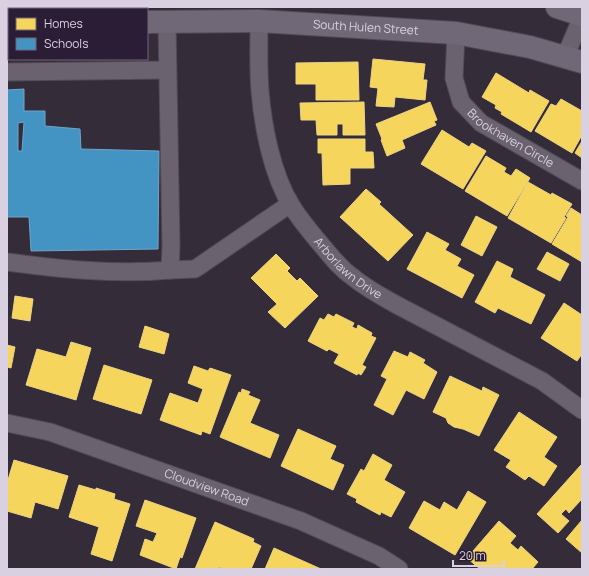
<svg xmlns="http://www.w3.org/2000/svg" width="589" height="576" viewBox="0 0 589 576" font-family="Manrope,sans-serif">
  <style>
    .homes { fill: #f6d55c; stroke: #edd484 }
    .schools { fill: #4393c3; stroke: #70a5cc; fill-rule: evenodd }
    .lines { fill: none; stroke-linecap: round; stroke-linejoin: round }
    .minor-casing { stroke: #514a57; stroke-width: 19 }
    .major-casing { stroke: #514a57; stroke-width: 24 }
    .minor { stroke: #6a636f; stroke-width: 17 }
    .major { stroke: #716877; stroke-width: 22 }
    .labels { text-anchor: middle; stroke-width: 4; stroke-linejoin: round; paint-order: stroke }
    .street-label { font-size: 12px; fill: #d9d0e1; stroke: #2b1d35 }
  </style>
  <rect width="100%" height="100%" fill="#342c39"/>
  <g class="homes">
    <polygon points="373,59 425,64 423,80 427,80 425,100 395,97 394,107 376,106 378,88 370,87"/>
    <polygon points="358,62 359,100 316,100 316,84 296,84 296,63"/>
    <polygon points="496,73 529,93 530,90 549,101 531,132 501,114 502,112 495,108 496,105 482,97"/>
    <polygon points="561,99 582,111 582,135 572,153 535,131 551,104 556,106"/>
    <polygon points="364,102 365,135 343,135 343,124 337,124 337,135 317,135 316,120 301,120 300,103"/>
    <polygon points="430,102 437,120 434,121 436,125 402,140 405,148 387,156 381,140 382,139 376,124"/>
    <polygon points="442,130 469,147 472,143 486,151 463,189 421,164"/>
    <polygon points="318,139 365,139 365,152 373,152 374,168 350,168 350,184 323,185 322,153 318,153"/>
    <polygon points="582,141 582,158 575,153"/>
    <polygon points="486,156 506,168 504,172 511,176 516,169 530,178 507,216 465,191"/>
    <polygon points="528,182 551,195 552,193 572,204 564,217 566,218 551,243 508,218"/>
    <polygon points="366,189 381,202 379,204 413,235 388,261 340,217"/>
    <polygon points="571,208 582,215 582,262 552,244 568,217 566,216"/>
    <polygon points="476,216 497,227 482,256 461,245"/>
    <polygon points="427,232 449,244 445,250 461,259 457,266 474,275 462,298 407,269"/>
    <polygon points="547,252 569,264 560,281 537,269"/>
    <polygon points="276,254 290,268 287,271 297,281 300,278 318,296 285,328 268,312 277,304 251,278"/>
    <polygon points="497,261 513,269 510,277 545,295 531,324 498,308 495,313 475,302"/>
    <polygon points="15,296 33,299 30,321 12,318"/>
    <polygon points="564,303 582,315 582,354 577,361 541,338"/>
    <polygon points="328,314 334,317 336,314 354,323 352,327 357,329 358,325 372,333 371,336 376,338 362,365 366,367 361,375 358,373 357,375 334,363 339,354 329,349 327,351 308,341 320,318 324,320"/>
    <polygon points="145,326 169,334 164,354 139,347"/>
    <polygon points="71,342 91,348 76,400 26,385 37,349 66,357"/>
    <polygon points="7,345 15,347 11,368 7,367"/>
    <polygon points="394,351 408,357 410,352 425,360 423,363 437,372 424,399 406,390 393,415 374,405 387,379 381,376"/>
    <polygon points="104,365 152,380 141,414 93,399"/>
    <polygon points="194,366 208,371 210,368 231,375 210,434 202,431 201,435 160,420 170,393 198,403 203,389 188,383"/>
    <polygon points="450,376 482,391 483,387 499,395 479,436 463,429 454,427 448,423 446,418 433,412"/>
    <polygon points="242,389 250,392 248,395 260,400 250,423 279,435 270,458 220,437 239,392 241,393"/>
    <polygon points="519,412 557,437 544,457 557,466 544,486 529,476 525,480 506,467 511,460 494,450"/>
    <polygon points="298,429 336,446 330,459 344,465 333,490 281,466"/>
    <polygon points="373,454 392,465 384,480 405,492 391,517 381,512 380,515 356,502 357,499 347,494 361,469 364,471"/>
    <polygon points="14,460 68,476 58,509 35,502 31,518 7,511 7,483"/>
    <polygon points="581,465 582,500 581,500 569,513 566,509 561,514 569,521 558,533 537,514"/>
    <polygon points="79,485 96,490 96,488 115,494 114,499 130,504 112,561 91,554 99,527 69,517"/>
    <polygon points="468,491 486,502 455,555 409,528 424,501 440,510 444,502 457,510"/>
    <polygon points="145,500 196,518 182,558 180,557 176,569 140,555 145,539 153,542 157,533 136,526"/>
    <polygon points="582,520 582,553 566,539"/>
    <polygon points="499,521 516,536 510,543 518,550 521,546 538,562 532,569 480,569 467,558"/>
    <polygon points="215,522 254,539 253,542 261,546 251,569 224,569 219,567 218,569 195,569"/>
    <polygon points="274,548 321,569 265,569"/>
  </g>
  <path class="schools" d="M24,89V111H45V126L80,129L81,149L159,151L158,249L31,251L29,217H7V90ZM24,122L22,151H18V123Z"/>
  <g class="lines">
    <defs>
      <g id="minor">
        <path id="s1" d="M259,21C259,45 258,68 260,91C263,127 272,174 291,205C300,220 312,234 324,248C333,259 342,270 354,278C366,288 381,296 395,304L542,381L582,410"/>
        <path id="s2" d="M456,33L454,78L461,102L481,123L582,181"/>
        <polyline points="565,57 582,17"/>
        <polyline points="7,72 167,70"/>
        <path d="M7,262C61,269 116,275 170,270L171,246L167,22"/>
        <polyline points="170,270 195,269 290,204"/>
        <path id="s3" d="M7,423L50,432L301,521L379,556L399,569"/>
      </g>
      <g id="major">
        <polyline points="557,7 582,15"/>
        <path id="s4" d="M147,22L259,21L456,33L530,47L582,62"/>
        <polyline points="7,24 9,24"/>
      </g>
    </defs>
    <use href="#minor" class="minor-casing"/>
    <use href="#major" class="major-casing"/>
    <use href="#minor" class="minor"/>
    <use href="#major" class="major"/>
  </g>
  <g class="labels">
    <g class="street-label">
      <text dy="4" stroke="none"><textPath href="#s4" startOffset="219">South Hulen Street</textPath></text>
      <text dy="4" stroke="none"><textPath href="#s2" startOffset="132">Brookhaven Circle</textPath></text>
      <text dy="4" stroke="none"><textPath href="#s1" startOffset="275">Arborlawn Drive</textPath></text>
      <text dy="4" stroke="none"><textPath href="#s3" startOffset="210">Cloudview Road</textPath></text>
    </g>
  </g>
  <rect width="589" height="576" fill="none" stroke="#d9d0e1" stroke-width="16"/>
  <rect x="8" y="8" width="140" height="52" fill="#2b1d35" stroke="#71657a"/>
  <rect x="16" y="18" width="20" height="12" fill="#f6d55c" stroke="#71657a"/>
  <text x="44" y="28" font-size="12" fill="#d9d0e1">Homes</text>
  <rect x="16" y="38" width="20" height="12" fill="#4393c3" stroke="#71657a"/>
  <text x="44" y="48" font-size="12" fill="#d9d0e1">Schools</text>
  <path d="M453 560v6h51v-6" fill="none" stroke="#d9d0e1" stroke-width="2"/>
  <text x="459" y="560" font-size="12" fill="#d9d0e1" stroke="#2b1d35" stroke-width="3" paint-order="stroke">20 m</text>
</svg>
